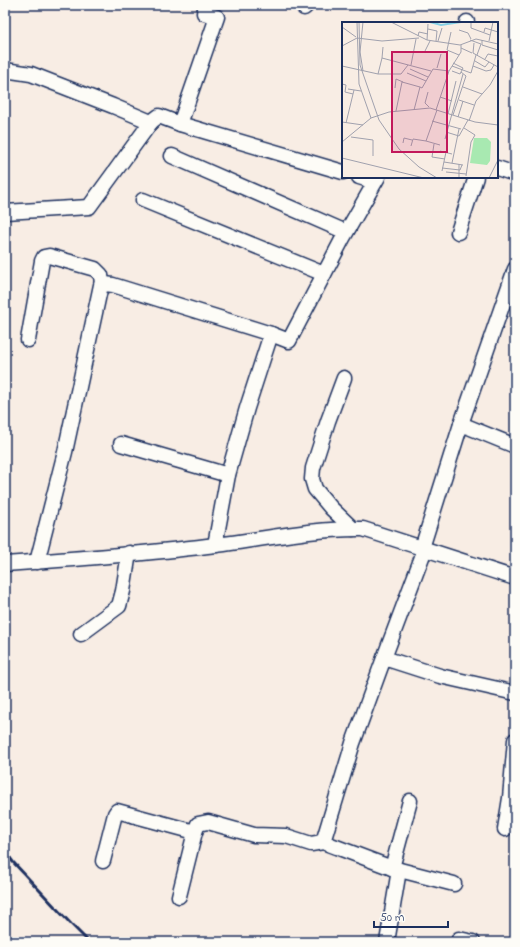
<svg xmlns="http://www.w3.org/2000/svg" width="520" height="947" viewBox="0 0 520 947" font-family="'Indie Flower',sans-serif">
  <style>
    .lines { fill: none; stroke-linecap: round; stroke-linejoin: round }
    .minor-casing { stroke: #1b2f5e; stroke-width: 17 }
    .minor { stroke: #fdfcf7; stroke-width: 14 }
    .rail { stroke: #1b2f5e; stroke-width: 3 }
    .inset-river { fill: none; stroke: #85d0e6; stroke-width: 2 }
    .inset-road { fill: none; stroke: #a0a1ae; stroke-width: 1 }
    .view { fill: #c2185b; fill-opacity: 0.15; stroke: #c2185b; stroke-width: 2 }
    .inset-edge { fill: none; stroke: #1b2f5e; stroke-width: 2 }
  </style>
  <rect width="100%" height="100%" fill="#f8ede4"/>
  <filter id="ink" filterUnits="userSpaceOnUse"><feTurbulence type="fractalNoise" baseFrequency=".025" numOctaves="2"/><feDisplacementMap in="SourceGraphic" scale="8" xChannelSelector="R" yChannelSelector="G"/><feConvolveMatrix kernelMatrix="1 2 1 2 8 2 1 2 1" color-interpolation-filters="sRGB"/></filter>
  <g filter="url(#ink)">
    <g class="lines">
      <defs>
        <g id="minor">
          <polyline points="304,8 307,5"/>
          <polyline points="467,23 467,22"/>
          <polyline points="5,70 31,74 113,106 151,122 159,116 180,124 343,172"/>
          <polyline points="180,124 217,17 204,13 206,5"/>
          <polyline points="172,156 346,232"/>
          <polyline points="497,168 515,174"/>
          <polyline points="359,177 375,182"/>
          <polyline points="143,200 324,274"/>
          <polyline points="5,212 89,207 151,122"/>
          <polyline points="458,232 476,177"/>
          <polyline points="28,340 42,261 44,257 49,256 95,269 101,275 102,284"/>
          <polyline points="344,378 328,421 313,468 312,479 315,489 331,508 353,529"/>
          <polyline points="461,424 515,446"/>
          <polyline points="121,444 228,475"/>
          <polyline points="215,545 228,475 247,408 271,334 289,341 343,238 378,177"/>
          <polyline points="422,548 461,424 515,269"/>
          <polyline points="425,549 384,658 353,743 323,842 392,868 454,884"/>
          <polyline points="37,562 65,452 101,285 105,284 113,285 271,334"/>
          <path d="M5,564C75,559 146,554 216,545C265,539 314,528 363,529L515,578"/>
          <polyline points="81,634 119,606 123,591 129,553"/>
          <polyline points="384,658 440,676 515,693"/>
          <polyline points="505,829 510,798 515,740"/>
          <polyline points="103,861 115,814 117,811 195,832"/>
          <polyline points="392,868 410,801"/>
          <polyline points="179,896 195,832 198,824 208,822 254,835 286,836 311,844 323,842"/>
          <polyline points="459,939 473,942"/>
          <polyline points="387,942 399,870"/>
        </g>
      </defs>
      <use href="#minor" class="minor-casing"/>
      <use href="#minor" class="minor"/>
      <polyline class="rail" points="5,851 13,862 71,924 89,942"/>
    </g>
  </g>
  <g transform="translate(342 22)">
    <rect width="156" height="156" fill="#f8ede4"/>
    <path d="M132,116H145L149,120L148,139L145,143L128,141Z" fill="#a8e9b1"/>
    <path class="inset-river" d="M88,0L99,3L119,0"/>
    <path class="inset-road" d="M15,0L17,62L29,96M17,0L18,43L37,98L57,127L77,145L95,156M21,0L18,30L21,49M49,0L85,18L118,23L134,17L156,22M129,0V6L148,13M0,5L14,15M86,7L95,9L94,19M117,8L126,11L129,17M109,10L105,28L117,33M142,10L143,6L156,10M76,14L77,10L86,12M85,18L86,2M128,18L139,22L135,33M140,18V23L156,28M96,19L100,6M147,19L151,0M132,21L131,31L156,45M0,24L15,16L40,19L77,16M41,25L40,36L89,49M119,26L130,31M82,31L88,19M40,36L36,52H59L66,43M143,37L146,32L156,34M133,39L143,45L147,40M69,43L74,17M0,44L36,52M110,44L129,51L134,33M131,44L144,49L149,48L152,43M95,46L99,32M68,47L86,55M110,49L118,52L121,46L111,41M65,51L84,59M0,62L4,63L3,70L11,72M121,65L140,72M53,66L54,57L61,60M6,67L19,69M86,70L83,81L87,85M98,75L110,79M117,78L132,83M72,88L78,65L80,66L91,47L107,49M94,88L107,49L119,30V23M95,88L84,119L98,123M54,89L60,60L78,65M106,92L114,59M111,93L124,54L119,50M116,95L121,79M90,99L119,107M127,99L134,79L148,63L156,49M0,100L21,103M4,101L12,68M122,106L133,113L129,120L124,154M104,110L117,114L126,98M9,115L31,118V134M103,117L121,52M0,120L29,96L47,90L88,86L133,100L156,103M61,121L62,116L70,118M92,122L90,135L103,137M69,124L71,117L84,119M98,129L110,132M0,136L82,156M102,140L121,143M110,141L117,107M117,142V156M100,146L118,148L120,143M100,149L104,130M104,150L124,152M147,156L156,138"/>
    <path class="view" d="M50,30H105V130H50Z"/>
    <rect width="156" height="156" class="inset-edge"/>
  </g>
  <rect width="520" height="947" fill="none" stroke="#fdfcf7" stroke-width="20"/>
  <rect x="10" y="10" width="500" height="927" fill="none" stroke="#1b2f5e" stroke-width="1.5" filter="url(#ink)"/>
  <path d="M374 921v6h74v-6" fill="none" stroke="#1b2f5e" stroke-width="2"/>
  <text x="380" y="921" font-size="12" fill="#1b2f5e" stroke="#fdfcf7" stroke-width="3" paint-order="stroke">50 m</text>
</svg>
